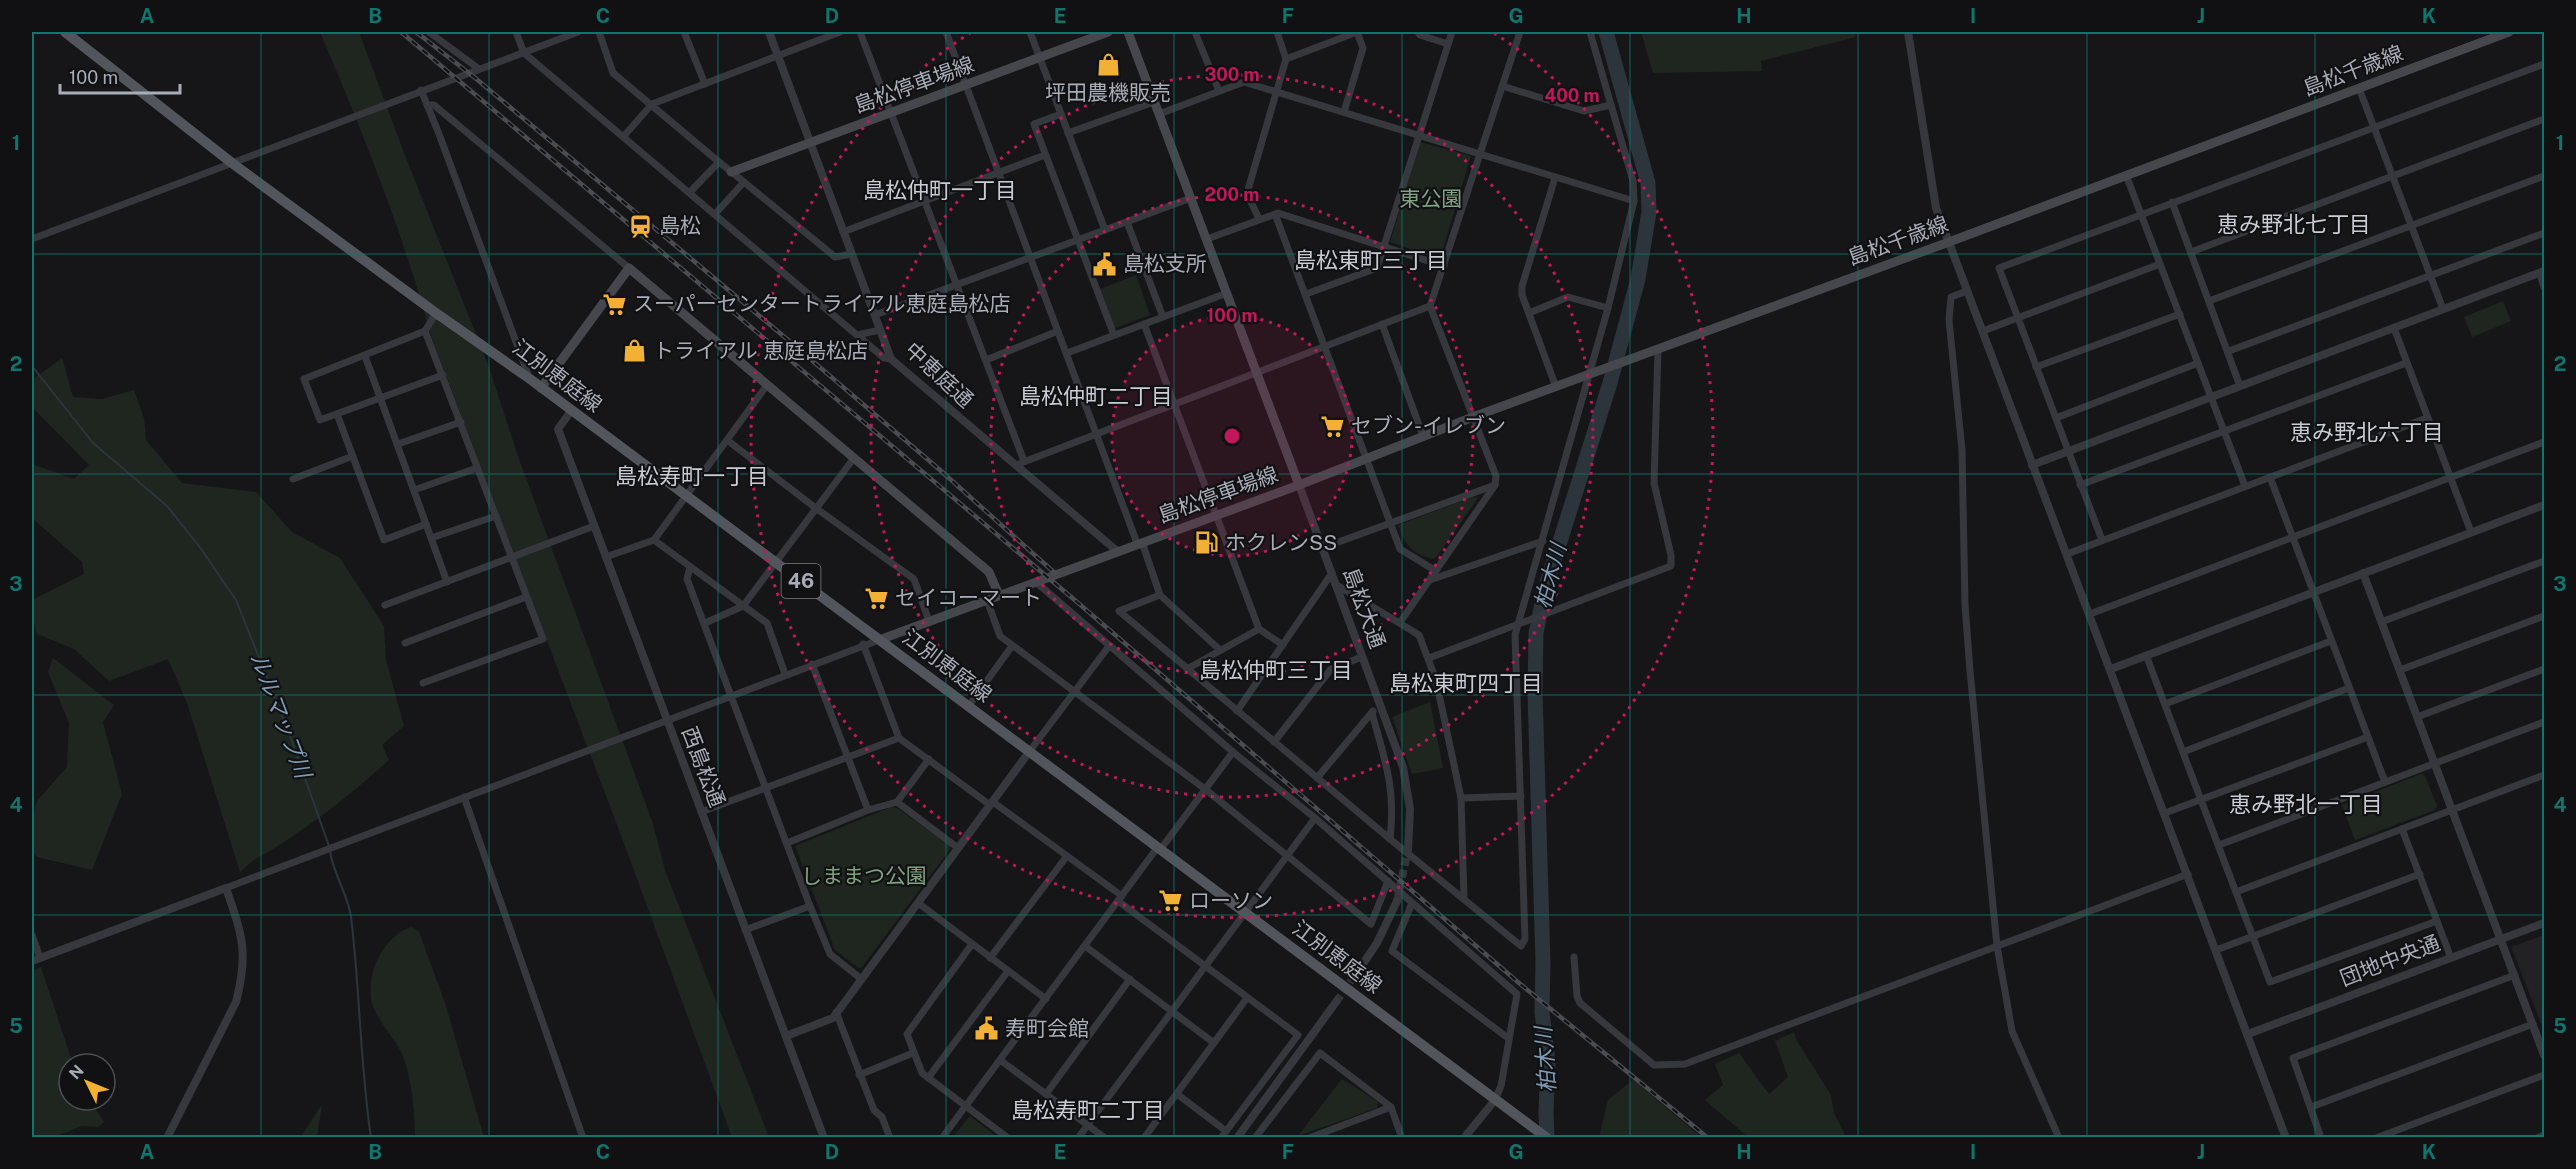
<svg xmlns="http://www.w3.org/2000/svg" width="2576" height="1169" viewBox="0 0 2576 1169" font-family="'Public Sans','Noto Sans JP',sans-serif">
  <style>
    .built { fill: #222225 }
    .green { fill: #1e261f }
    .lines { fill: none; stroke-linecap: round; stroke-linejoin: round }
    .stream { stroke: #2c353c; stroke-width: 2 }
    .river { stroke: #2c353c; stroke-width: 15 }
    .tertiary-tunnel { stroke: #333438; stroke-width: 8; stroke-dasharray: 8 4; stroke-linecap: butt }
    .minor { stroke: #37383d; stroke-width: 7 }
    .tertiary { stroke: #37383d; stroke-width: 8 }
    .secondary { stroke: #45474d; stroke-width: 9 }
    .primary { stroke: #53555c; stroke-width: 10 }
    .rail-casing { stroke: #4a4c52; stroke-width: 4.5 }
    .rail { stroke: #111113; stroke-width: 2; stroke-dasharray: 7; stroke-linecap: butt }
    .grid { fill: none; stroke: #0f766e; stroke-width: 1.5; stroke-opacity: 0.55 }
    .ring { fill: none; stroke: #c2185b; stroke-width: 3; stroke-dasharray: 3 6 }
    .labels { text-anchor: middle; stroke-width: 4.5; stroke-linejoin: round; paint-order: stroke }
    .shield { fill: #111113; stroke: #7b7e86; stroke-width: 1.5 }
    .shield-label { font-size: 20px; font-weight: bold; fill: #a8adb8 }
    .street-label { font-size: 21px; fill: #a8adb8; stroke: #111113 }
    .poi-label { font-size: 21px; fill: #a8adb8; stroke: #111113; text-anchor: start }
    .park-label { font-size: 21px; fill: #7fa381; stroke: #111113 }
    .neighbourhood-label { font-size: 22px; fill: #c9ccd4; stroke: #111113 }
    .water-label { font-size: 22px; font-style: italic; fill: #7f9bb3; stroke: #111113 }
    .centre { fill: #c2185b; stroke: #111113; stroke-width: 3 }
    .ring-label { font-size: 18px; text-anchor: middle; font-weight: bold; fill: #c2185b; stroke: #111113; stroke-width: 4.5; stroke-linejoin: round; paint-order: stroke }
    .neatline { fill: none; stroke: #0f766e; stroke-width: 2 }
    .grid-label { font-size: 20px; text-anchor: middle; font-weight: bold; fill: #0f766e }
  </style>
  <rect width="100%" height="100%" fill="#161618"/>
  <polygon class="built" points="2544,935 2544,1031 2511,947"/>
  <g class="green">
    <path d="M320,32H359L401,145L489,367L519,459L652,821L665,870L769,1137H732L619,830L431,336C403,232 362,131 320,32Z"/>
    <polygon points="1641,32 1854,32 1856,37 1761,61 1762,71 1653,73"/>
    <polygon points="1420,142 1471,156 1440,259 1390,242"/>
    <polygon points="1136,275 1150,315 1115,328 1100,289"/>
    <polygon points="2503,301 2511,321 2472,337 2464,317"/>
    <path d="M62,358L73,397L102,399L134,390L144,418L146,440L182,483L256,492L292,532L340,558L384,626L386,660L404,726L382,745L389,760C355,791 317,821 278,846C262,856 254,858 240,872L187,703L168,659L109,681L74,649L37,634L32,618V600L84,574L82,562L32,518V464L74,479L89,465L32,407V380Z"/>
    <path d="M1473,497L1478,498L1435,559C1412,555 1406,546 1398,525Z"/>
    <polygon points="53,658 114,705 103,722 122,794 92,870 37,857 32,849 32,818 37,801 67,767 69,723 48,672"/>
    <polygon points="1430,702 1443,768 1412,774 1392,717"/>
    <polygon points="2421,774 2425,776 2437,806 2435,810 2355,840 2342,805"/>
    <polygon points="891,807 897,808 950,845 950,849 862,967 859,968 835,950 795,846"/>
    <path d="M411,927L419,932L445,1003L484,1137H415C414,1111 413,1085 404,1059C398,1041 376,1020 372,1003C365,974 383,937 411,927Z"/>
    <polygon points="41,967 73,1064 69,1064 69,1100 90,1100 104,1122 98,1127 82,1126 54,1137 32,1137 32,971"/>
    <polygon points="1794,1032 1797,1041 1831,1095 1834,1113 1846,1137 1748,1137 1705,1100 1723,1085 1715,1064 1739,1053 1769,1094 1788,1077 1775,1041"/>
    <polygon points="1342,1079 1378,1102 1377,1108 1298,1136"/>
    <polygon points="1633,1080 1701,1137 1599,1137 1608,1100"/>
    <polygon points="322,1104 317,1137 301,1137"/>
    <polygon points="970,1116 997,1137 953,1137"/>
  </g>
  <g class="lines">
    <g class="stream">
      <polyline points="32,366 93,443 167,506 199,546 236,600 289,733 329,846"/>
      <path d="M330,851C333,874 348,894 351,917C360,990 360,1064 371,1138"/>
    </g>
    <polyline class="river" points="1547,1138 1546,1112 1548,1063 1542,1012 1543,963 1535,692 1536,633 1545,589 1610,383 1638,279 1649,212 1648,183 1606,32"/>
    <g class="tertiary-tunnel">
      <polyline points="1397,901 1408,849"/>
      <polyline points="1336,1002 1354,977"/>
    </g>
    <g class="minor">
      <polyline points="429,32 479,69"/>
      <polyline points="516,32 524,53 851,330 857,335 880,330"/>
      <polyline points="599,32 613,73 719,162"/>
      <polyline points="684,32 705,84"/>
      <polyline points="860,32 1024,461"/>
      <polyline points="946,32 1137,543"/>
      <polyline points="1030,32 1105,230"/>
      <polyline points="1195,32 1219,91"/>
      <polyline points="1418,32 1420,35 1448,44"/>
      <polyline points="1286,59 1357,32"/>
      <polyline points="1502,86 1584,111 1611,105"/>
      <polyline points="2359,88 2443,309"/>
      <polyline points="421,90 439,134 529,377"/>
      <polyline points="427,105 434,105 629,268"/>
      <polyline points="1344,112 1363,48 1357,32"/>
      <polyline points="1061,114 1034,124 1114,335"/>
      <polyline points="1159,114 1244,82 1634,201"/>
      <polyline points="1068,133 1154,102"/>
      <polyline points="624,136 652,104 840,32"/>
      <polyline points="2126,175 2245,486"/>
      <polyline points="1555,178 1522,286 1522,295 1556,387"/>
      <polyline points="744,182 835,257 852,254"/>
      <polyline points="690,192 719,162 744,182 715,214"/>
      <polyline points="2172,202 2240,386"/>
      <polyline points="1275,214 1400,549 1436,571"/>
      <polyline points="1259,219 1247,193 1286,59 1277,32"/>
      <polyline points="1127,222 1163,317"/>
      <polyline points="843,232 1045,155"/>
      <polyline points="32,239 578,32"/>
      <polyline points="1207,239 1278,213 1444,266"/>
      <polyline points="2191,252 2544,119"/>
      <polyline points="2540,273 2544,287"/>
      <polyline points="1967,291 1951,297 1949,320 1962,450 1965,605 1970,671 1997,946 2012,1031 2059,1138"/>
      <polyline points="1306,294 1377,268 1452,32"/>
      <polyline points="2209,301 2544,176"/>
      <polyline points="436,313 425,331 304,379 320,420 443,375"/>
      <polyline points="1529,313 1568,297 1608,308"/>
      <polyline points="875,315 1191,198"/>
      <polyline points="1144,324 1259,629 1283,645"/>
      <polyline points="1382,324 1423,436"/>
      <polyline points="2394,328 2471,532"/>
      <polyline points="1983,331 2160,264"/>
      <polyline points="857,335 884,358 891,359"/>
      <polyline points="2229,351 2544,233"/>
      <polyline points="1067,353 1227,293"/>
      <polyline points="365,356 447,582"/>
      <polyline points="986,360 1058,331"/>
      <polyline points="2036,367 2180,314"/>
      <polyline points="337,414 384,540 426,524"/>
      <polyline points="2056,418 2198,363"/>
      <polyline points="727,440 817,509 914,579 929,621"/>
      <polyline points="398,444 461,422"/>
      <polyline points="1021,463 1430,306"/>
      <polyline points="2270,477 2385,782"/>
      <polyline points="293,479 353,456"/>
      <polyline points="2080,485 2406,363"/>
      <polyline points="414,490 477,468"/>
      <polyline points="431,538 496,516"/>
      <polyline points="654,540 767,623 785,674"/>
      <polyline points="2102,540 1999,268 2544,64"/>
      <polyline points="1142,542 1160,595 1220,650"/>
      <polyline points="1322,548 1495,485"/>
      <polyline points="2067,554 2427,418"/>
      <polyline points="606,557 654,540 767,385"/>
      <polyline points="690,567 687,579 810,906 830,954 860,978"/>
      <polyline points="1430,580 1543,541"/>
      <polyline points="1037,583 1233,752 1315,818 1517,994 1501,1086 1495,1100"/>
      <polyline points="1335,584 1419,635 1436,680 1461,798 1464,898"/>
      <polyline points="1160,595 1119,611 1390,839 1521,946 1525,939 1515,635 1608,308 1634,201 1633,181 1590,32"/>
      <polyline points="987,600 1000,636 1205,789 1371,924 1388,881"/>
      <polyline points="385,605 594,526"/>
      <polyline points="2090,614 2544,442"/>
      <polyline points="1401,621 1495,485 1496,476 1430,306 1520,32"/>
      <polyline points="2381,622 2544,561"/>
      <polyline points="705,623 743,606 854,458"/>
      <polyline points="405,643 526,597"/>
      <polyline points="863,644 899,738 990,805"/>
      <polyline points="2146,655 2270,982 2437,921"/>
      <polyline points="1429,658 1671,566 1671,555 1654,483 1658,349"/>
      <polyline points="812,664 868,810"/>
      <polyline points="1187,669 1259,629"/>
      <polyline points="2400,670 2544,616"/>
      <polyline points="423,683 543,639 425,331"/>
      <polyline points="2165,704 2331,641"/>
      <polyline points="968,707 1012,646"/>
      <polyline points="1237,711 1332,573"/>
      <path d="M1372,713C1385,761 1396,788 1390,839"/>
      <polyline points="2417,717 2544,669"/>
      <polyline points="1274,742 1331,669 1362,657"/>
      <polyline points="1029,752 1109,646"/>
      <polyline points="2183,752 2349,688"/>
      <polyline points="1317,778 1373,711"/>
      <polyline points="464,797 583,1138"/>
      <polyline points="1461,798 1521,796"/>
      <polyline points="897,802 929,759"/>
      <polyline points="993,802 1122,896"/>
      <polyline points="701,812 899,738"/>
      <polyline points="2165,813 2368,737"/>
      <polyline points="2402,829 2451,958"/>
      <polyline points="787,843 868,810 897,802 958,848"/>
      <polyline points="2219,845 2544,722"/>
      <polyline points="1160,850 1233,752"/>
      <polyline points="226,888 879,640"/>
      <polyline points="2236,892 2544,775"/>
      <polyline points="1118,901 1298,1035 1221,1138"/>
      <polyline points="918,903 1046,999"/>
      <polyline points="1412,903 1392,951 1508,1038"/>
      <polyline points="745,930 810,906"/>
      <polyline points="32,935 40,958"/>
      <polyline points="972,944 907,1034 922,1073 1008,1138"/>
      <polyline points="1085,946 1214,1043"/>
      <polyline points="2216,950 2420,874"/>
      <polyline points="1574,957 1577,996 1580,1003 1654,1065 1685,1064 2188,874"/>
      <polyline points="990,958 1067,856"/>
      <polyline points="836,1012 874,1110 882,1117 890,1138"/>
      <polyline points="1000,1060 1105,1138"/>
      <polyline points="859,1075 913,1053"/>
      <polyline points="928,1078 1008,971"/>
      <polyline points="1046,1094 1130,979"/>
      <polyline points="1177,1094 1226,1131"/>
      <polyline points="2311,1107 2533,1024"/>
      <polyline points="942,1138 1157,848"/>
      <polyline points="1078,1138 1315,818"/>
      <polyline points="1144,1138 1247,998"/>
      <polyline points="1255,1138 1320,1053 1391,1107 1402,1138"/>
      <polyline points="1309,1138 1391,1107"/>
      <polyline points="2321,1138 2293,1058 2515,975"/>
      <polyline points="2376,1138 2544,1075"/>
      <polyline points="2537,1138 2544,1135"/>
    </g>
    <g class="tertiary">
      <polyline points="769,32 891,359 1117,551"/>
      <polyline points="1908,32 1936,208 2286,1138"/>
      <polyline points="571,411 558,429 824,1138"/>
      <polyline points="2032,465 2544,271"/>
      <polyline points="1299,485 1403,767 1410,809 1408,849"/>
      <polyline points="2363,573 2544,1055"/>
      <polyline points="2111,669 2544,505"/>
      <path d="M32,961L226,888C242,935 249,952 236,1002L167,1138"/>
      <polyline points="1354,977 1377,943 1397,901"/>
      <polyline points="2248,1034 2544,923"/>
      <polyline points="786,1036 833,1018 1029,752"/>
      <polyline points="1237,1138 1336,1002"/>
      <polyline points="1464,1138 1495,1100"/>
    </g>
    <g class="secondary">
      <polyline points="1128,32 1299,485"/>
      <polyline points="731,172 1108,32"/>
      <polyline points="541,388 629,268 989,572 999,595"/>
      <polyline points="879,640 1299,485 1473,417 1949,242 2509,32"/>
    </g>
    <polyline class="primary" points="65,32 232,163 436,313 530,379 1547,1138"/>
    <defs>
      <g id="rail">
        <polyline points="401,32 1077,602 1519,983 1708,1138"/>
        <polyline points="416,32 474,77 781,334 940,470 1057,575"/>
      </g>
    </defs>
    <use href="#rail" class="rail-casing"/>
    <use href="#rail" class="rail"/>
  </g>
  <path class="grid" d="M261,32V1138M489,32V1138M718,32V1138M946,32V1138M1174,32V1138M1402,32V1138M1630,32V1138M1858,32V1138M2087,32V1138M2315,32V1138M32,254H2544M32,474H2544M32,695H2544M32,915H2544"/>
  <circle cx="1232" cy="436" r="120" fill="#c2185b" fill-opacity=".12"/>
  <g class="ring">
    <circle cx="1232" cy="436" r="120"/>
    <circle cx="1232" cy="436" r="241"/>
    <circle cx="1232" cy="436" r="361"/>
    <path d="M1494 33A481 481 0 1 1 970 33"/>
  </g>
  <defs>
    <symbol id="shop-bare" viewBox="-9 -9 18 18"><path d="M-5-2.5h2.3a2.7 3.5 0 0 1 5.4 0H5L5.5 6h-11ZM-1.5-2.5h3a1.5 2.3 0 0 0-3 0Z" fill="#f2b134" stroke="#111113" stroke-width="2.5" paint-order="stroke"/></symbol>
    <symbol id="station-bare" viewBox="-9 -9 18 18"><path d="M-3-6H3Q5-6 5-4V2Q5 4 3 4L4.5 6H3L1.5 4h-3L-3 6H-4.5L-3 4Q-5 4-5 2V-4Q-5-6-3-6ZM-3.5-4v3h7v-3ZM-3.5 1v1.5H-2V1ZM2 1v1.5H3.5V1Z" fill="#f2b134" stroke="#111113" stroke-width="2.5" paint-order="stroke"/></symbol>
    <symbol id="civic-bare" viewBox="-9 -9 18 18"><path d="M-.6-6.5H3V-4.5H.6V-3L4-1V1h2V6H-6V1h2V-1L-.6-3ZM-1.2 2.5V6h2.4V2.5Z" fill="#f2b134" stroke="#111113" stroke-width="2.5" paint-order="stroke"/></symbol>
    <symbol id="supermarket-bare" viewBox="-9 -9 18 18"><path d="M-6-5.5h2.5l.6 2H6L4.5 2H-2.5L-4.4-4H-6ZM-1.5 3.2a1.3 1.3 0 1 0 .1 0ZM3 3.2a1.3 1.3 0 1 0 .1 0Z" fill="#f2b134" stroke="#111113" stroke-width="2.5" paint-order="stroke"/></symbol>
    <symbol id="fuel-bare" viewBox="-9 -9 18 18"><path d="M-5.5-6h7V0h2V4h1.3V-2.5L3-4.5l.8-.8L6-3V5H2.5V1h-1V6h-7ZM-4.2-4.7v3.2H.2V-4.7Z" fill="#f2b134" stroke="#111113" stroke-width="2.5" paint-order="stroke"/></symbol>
  </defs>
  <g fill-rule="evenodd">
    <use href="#shop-bare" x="1092" y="48" width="33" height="33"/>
    <use href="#station-bare" x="624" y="210" width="33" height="33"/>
    <use href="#civic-bare" x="1088" y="248" width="33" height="33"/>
    <use href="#supermarket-bare" x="598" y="288" width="33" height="33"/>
    <use href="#shop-bare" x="618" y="334" width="33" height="33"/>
    <use href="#supermarket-bare" x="1316" y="410" width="33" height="33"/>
    <use href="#fuel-bare" x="1190" y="526" width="33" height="33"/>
    <use href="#supermarket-bare" x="860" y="582" width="33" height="33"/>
    <use href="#supermarket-bare" x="1154" y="884" width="33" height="33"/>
    <use href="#civic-bare" x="970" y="1012" width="33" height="33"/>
  </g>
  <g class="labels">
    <rect class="shield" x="781.5" y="564" width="39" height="34" rx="4.5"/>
    <g class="shield-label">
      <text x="801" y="588">46</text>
    </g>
    <g class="street-label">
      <text transform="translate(2353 71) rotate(-21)" y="7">島松千歳線</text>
      <text transform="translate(914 85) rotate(-20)" y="7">島松停車場線</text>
      <text transform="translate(1898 241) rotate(-20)" y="7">島松千歳線</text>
      <text transform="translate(939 375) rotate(43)" y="7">中恵庭通</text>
      <text transform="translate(557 376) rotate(37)" y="7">江別恵庭線</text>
      <text transform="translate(1218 495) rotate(-20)" y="7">島松停車場線</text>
      <text transform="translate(1364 608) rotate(70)" y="7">島松大通</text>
      <text transform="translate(947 666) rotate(37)" y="7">江別恵庭線</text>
      <text transform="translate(703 767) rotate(69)" y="7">西島松通</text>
      <text transform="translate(1337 957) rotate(37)" y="7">江別恵庭線</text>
      <text transform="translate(2390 961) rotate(-21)" y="7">団地中央通</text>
    </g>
    <g class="poi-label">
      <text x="1108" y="100" text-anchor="middle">坪田農機販売</text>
      <text x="659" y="233">島松</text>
      <text x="1123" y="271">島松支所</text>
      <text x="633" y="311">スーパーセンタートライアル恵庭島松店</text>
      <text x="653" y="358">トライアル 恵庭島松店</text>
      <text x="1351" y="433">セブン-イレブン</text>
      <text x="1225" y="550">ホクレンSS</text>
      <text x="895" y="605">セイコーマート</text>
      <text x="1189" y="908">ローソン</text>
      <text x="1005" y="1036">寿町会館</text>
    </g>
    <g class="park-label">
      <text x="1431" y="206">東公園</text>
      <text x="864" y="883">しままつ公園</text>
    </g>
    <g class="neighbourhood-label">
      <text x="940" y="198">島松仲町一丁目</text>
      <text x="2294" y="232">恵み野北七丁目</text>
      <text x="1371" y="268">島松東町三丁目</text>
      <text x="1096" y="404">島松仲町二丁目</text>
      <text x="2367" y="440">恵み野北六丁目</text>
      <text x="692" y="484">島松寿町一丁目</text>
      <text x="1276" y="678">島松仲町三丁目</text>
      <text x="1466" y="691">島松東町四丁目</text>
      <text x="2306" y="812">恵み野北一丁目</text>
      <text x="1088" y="1118">島松寿町二丁目</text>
    </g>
    <g class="water-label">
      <text transform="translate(1550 576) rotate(-75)" y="8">柏木川</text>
      <text transform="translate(281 715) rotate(69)" y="8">ルルマップ川</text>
      <text transform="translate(1545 1060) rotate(-94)" y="8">柏木川</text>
    </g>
  </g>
  <circle cx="1232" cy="436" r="9" class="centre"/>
  <g class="ring-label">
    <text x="1232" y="81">300 m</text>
    <text x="1572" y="102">400 m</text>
    <text x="1232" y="201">200 m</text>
    <text x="1232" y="322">100 m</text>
  </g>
  <rect width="2576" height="1169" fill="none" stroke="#111113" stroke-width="66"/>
  <g transform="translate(87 1082) rotate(313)"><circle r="28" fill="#111113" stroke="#4d4f55" stroke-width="1.5"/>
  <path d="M0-4.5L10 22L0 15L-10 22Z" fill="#f2b134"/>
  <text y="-9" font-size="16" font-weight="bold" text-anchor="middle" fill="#a8adb8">N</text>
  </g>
  <path d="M60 84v9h120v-9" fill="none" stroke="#a8adb8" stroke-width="3"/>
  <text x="69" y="84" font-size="18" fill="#a8adb8" stroke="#111113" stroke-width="4.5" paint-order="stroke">100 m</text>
  <rect x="33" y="33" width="2510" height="1103" class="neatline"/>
  <g class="grid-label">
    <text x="147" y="23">A</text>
    <text x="375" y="23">B</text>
    <text x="603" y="23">C</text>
    <text x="832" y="23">D</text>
    <text x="1060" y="23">E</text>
    <text x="1288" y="23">F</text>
    <text x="1516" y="23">G</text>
    <text x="1744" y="23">H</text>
    <text x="1973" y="23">I</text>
    <text x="2201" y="23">J</text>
    <text x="2429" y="23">K</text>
    <text x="16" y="150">1</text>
    <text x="2560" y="150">1</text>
    <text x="16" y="371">2</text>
    <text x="2560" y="371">2</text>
    <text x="16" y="591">3</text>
    <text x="2560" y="591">3</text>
    <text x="16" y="812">4</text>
    <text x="2560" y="812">4</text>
    <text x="16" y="1033">5</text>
    <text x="2560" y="1033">5</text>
    <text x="147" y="1159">A</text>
    <text x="375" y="1159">B</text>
    <text x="603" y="1159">C</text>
    <text x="832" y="1159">D</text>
    <text x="1060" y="1159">E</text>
    <text x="1288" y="1159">F</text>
    <text x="1516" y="1159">G</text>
    <text x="1744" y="1159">H</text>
    <text x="1973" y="1159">I</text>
    <text x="2201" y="1159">J</text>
    <text x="2429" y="1159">K</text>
  </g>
</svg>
